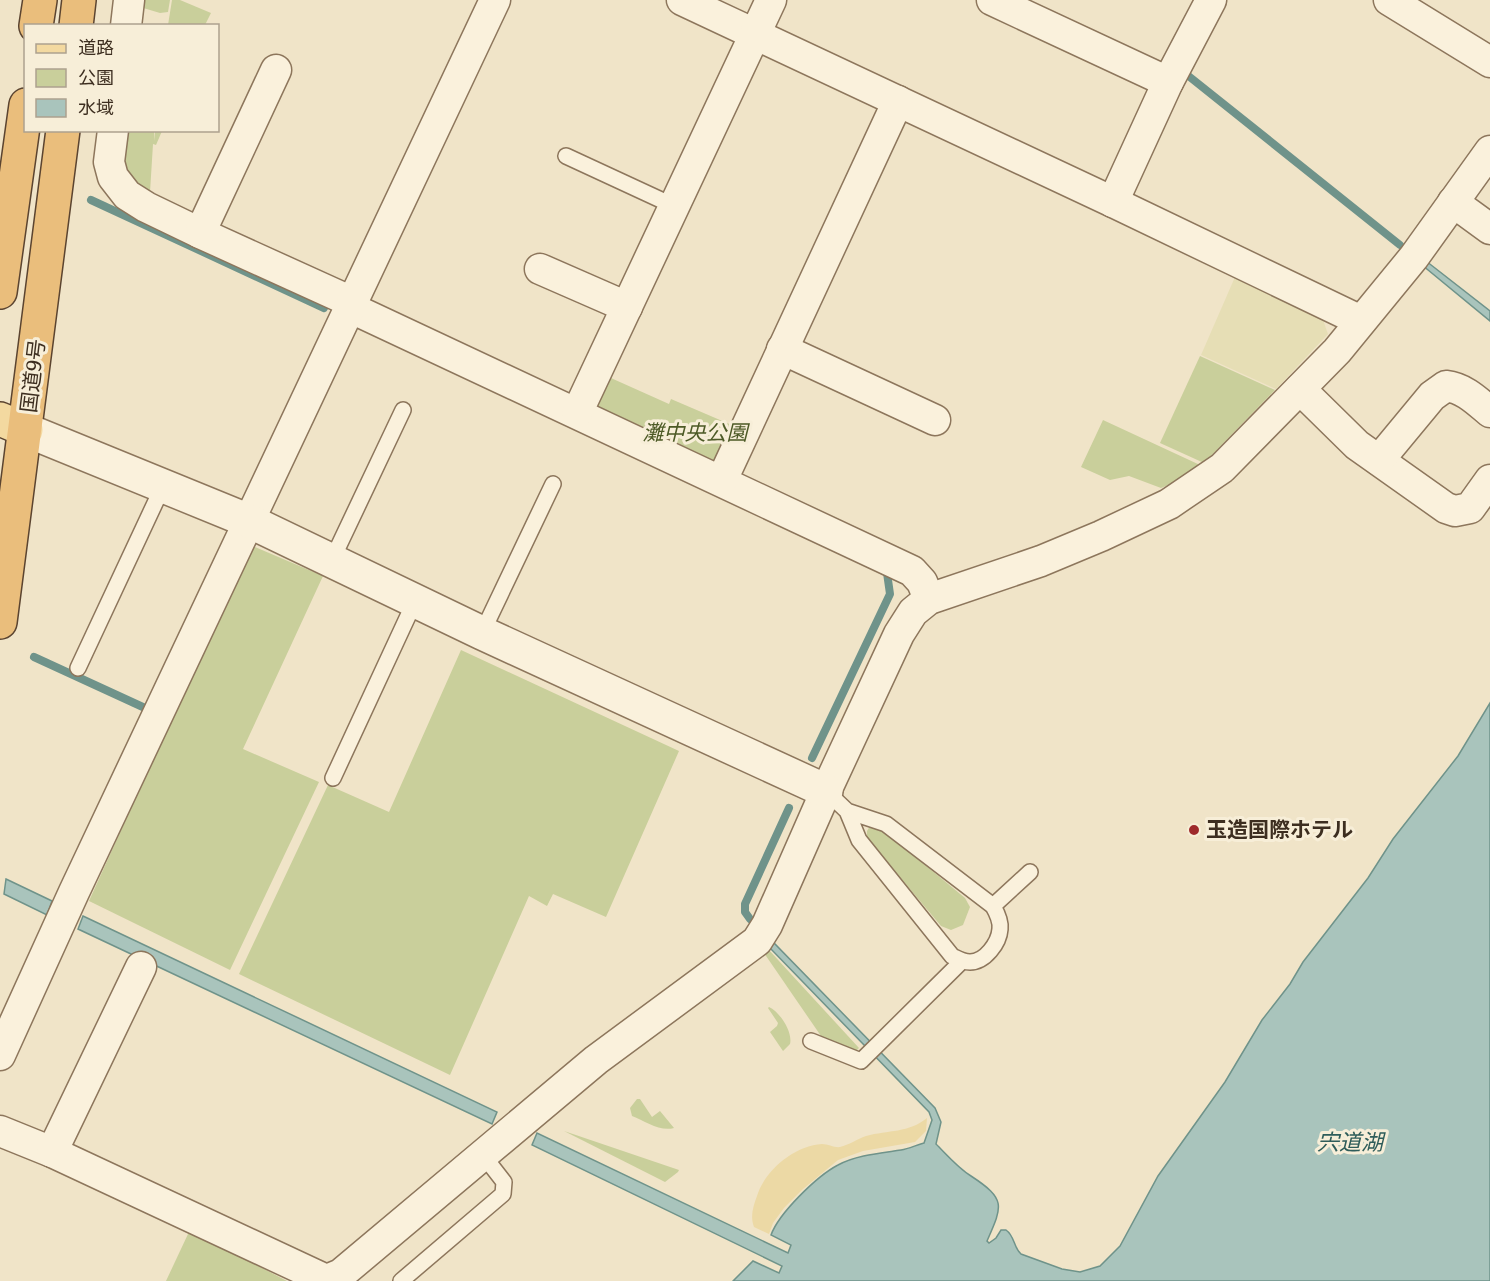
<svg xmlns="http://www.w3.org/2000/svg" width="1490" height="1281" viewBox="0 0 1490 1281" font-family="Literata,'Noto Sans JP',serif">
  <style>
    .farmland { fill: #e6deb5 }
    .green { fill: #c9cf9b }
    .sand { fill: #ecd9a5 }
    .water { fill: #a9c4bc; stroke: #6f938a; stroke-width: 1.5 }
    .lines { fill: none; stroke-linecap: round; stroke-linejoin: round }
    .stream { stroke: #6f938a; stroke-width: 8 }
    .service-casing { stroke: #8d765c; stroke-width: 18 }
    .minor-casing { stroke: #8d765c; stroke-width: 33 }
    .tertiary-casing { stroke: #8d765c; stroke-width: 36 }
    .primary-casing { stroke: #5b4430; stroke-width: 36 }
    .trunk-casing { stroke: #5b4430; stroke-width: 36 }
    .service { stroke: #faf1dc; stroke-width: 15 }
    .minor { stroke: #faf1dc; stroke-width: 30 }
    .tertiary { stroke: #faf1dc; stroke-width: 33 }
    .primary { stroke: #f3d9a0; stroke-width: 33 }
    .trunk { stroke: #eabe7c; stroke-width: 33 }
    .poi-dot { fill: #9e2a2b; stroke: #f7eed8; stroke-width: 2 }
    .labels { text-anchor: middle; stroke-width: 6; stroke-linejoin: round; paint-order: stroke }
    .street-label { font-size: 21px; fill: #3d2e20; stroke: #f7eed8 }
    .park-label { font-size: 21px; font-style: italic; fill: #4d5a26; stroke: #f7eed8 }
    .poi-label { font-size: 21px; font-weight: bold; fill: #3d2e20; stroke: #f7eed8; text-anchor: start }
    .water-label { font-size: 22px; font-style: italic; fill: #2f5d5a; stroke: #f7eed8 }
  </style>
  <rect width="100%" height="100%" fill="#f0e4c8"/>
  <polygon class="farmland" points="1235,277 1322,317 1328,334 1276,389 1201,355"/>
  <g class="green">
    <polygon points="141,0 170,0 168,12 160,13 140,7"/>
    <polygon points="172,0 180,0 211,13 205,25 168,25"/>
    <polygon points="131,131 154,131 154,141 155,131 162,131 156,145 153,144 150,192 128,179 123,164 125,133"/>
    <polygon points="1200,356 1275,390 1204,463 1160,443"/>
    <polygon points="602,374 669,404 671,399 734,426 719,460 708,463 594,413"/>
    <polygon points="1103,420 1200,465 1183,479 1161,488 1129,476 1110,480 1081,467"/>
    <polygon points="255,547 323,576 243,749 319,782 230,970 89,901 248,550"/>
    <polygon points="461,650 679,751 606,917 553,894 547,906 529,896 450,1075 239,974 328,785 389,812"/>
    <polygon points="870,826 878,826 965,898 970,907 963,925 951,930 941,926 867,838 867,831"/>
    <polygon points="768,949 859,1048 856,1051 833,1045 821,1036 764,953"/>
    <path d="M769,1007C780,1012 793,1032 790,1044L783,1051L770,1032L777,1026L778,1023L768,1008Z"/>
    <path d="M637,1099H640L652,1117L660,1111L674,1128C660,1132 645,1121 632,1116L630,1108Z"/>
    <polygon points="564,1131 679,1170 678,1172 665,1182"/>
    <polygon points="193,1232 287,1281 166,1281 188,1234"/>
  </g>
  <path class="sand" d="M927,1118L926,1131L915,1142L863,1151L838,1160L803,1189L784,1208L773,1223L769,1234L754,1227C750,1216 753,1207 757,1196C765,1170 794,1146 822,1144C828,1144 835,1148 840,1147C849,1145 857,1139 866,1136C888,1130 909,1133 927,1118Z"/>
  <g class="water">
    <polygon points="1426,261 1490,311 1490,321 1422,265"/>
    <path d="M1490,703V1281H733L753,1261L779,1273L782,1266L532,1145L537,1133L788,1253L791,1245L771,1235C779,1213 817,1176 838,1165C856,1155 881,1153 901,1150C909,1149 916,1145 924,1143L932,1120L929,1112L769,947L773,942L935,1108L941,1122L936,1144C947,1155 958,1168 971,1176C1006,1199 1003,1205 987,1241L989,1243L996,1238L1001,1230H1006C1015,1236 1013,1247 1021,1254L1062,1269L1080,1272L1100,1266L1120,1246L1158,1176L1225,1082L1262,1020L1290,984L1303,962L1368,878L1393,839L1458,756Z"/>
    <polygon points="6,879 52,901 47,915 4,894"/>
    <polygon points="83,916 497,1112 492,1124 78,929"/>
  </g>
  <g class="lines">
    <g class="stream">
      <polyline points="1186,74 1400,245"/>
      <polyline points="91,200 324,308"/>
      <polyline points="34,657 145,708"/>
      <polyline points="812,758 890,594 887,573 882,570"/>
      <polyline points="750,919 745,912 745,904 789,808"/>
    </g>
    <defs>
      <g id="service">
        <polyline points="566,156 674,206"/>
        <polyline points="332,560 403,410"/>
        <polyline points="482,633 553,484"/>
        <polyline points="78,668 163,486"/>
        <polyline points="333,778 415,601"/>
        <path d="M826,791L847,811L886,824L993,906C997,913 1001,921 1000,929C999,943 985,962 970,962C963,962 958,959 952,956L859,840L847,811"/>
        <polyline points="993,906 1030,872"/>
        <polyline points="811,1041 861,1061 962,961"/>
        <polyline points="401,1281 503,1194 504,1182 483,1155"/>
      </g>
      <g id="minor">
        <polyline points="682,0 1113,202 1361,321"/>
        <polyline points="992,0 1168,82"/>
        <polyline points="1389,0 1490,62"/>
        <polyline points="126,26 129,0"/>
        <polyline points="113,130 109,162 113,177 127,195 146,207 200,233 352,302"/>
        <polyline points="1113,202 1168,82 1211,0"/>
        <polyline points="1453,202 1490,229"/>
        <polyline points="200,233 276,70"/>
        <polyline points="540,269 627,307"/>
        <polyline points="349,307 912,571 922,582 929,599"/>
        <polyline points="782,349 935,420"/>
        <polyline points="1300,389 1357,445 1446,508 1455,511 1470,508 1490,480"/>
        <polyline points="577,413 771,0"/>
        <path d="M1379,460L1432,396L1446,386C1464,388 1477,401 1490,412"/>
        <polyline points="722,480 898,101"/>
        <polyline points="0,1055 74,892 495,0"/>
        <polyline points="0,1131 52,1152 322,1278 329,1279 341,1274 596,1060 757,941 767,925 826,791 899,634 913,612 929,599 1041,561 1101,536 1169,504 1222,468 1337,351 1414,257 1490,151"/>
        <polyline points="52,1152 141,967"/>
      </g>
      <polyline id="tertiary" points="26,430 249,521 482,633 826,791"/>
      <polyline id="primary" points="0,419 26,430"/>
      <g id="trunk">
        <polyline points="36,26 40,0"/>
        <polyline points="76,26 79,0"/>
        <polyline points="0,292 26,105"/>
        <polyline points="0,622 63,130"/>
      </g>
    </defs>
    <use href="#service" class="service-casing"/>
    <use href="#minor" class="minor-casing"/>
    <use href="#tertiary" class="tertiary-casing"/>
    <use href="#primary" class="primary-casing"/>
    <use href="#trunk" class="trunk-casing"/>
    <use href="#service" class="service"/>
    <use href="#minor" class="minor"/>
    <use href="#tertiary" class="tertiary"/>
    <use href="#primary" class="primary"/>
    <use href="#trunk" class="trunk"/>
  </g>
  <circle class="poi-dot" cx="1194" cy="830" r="6"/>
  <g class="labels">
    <g class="street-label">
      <text transform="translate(33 376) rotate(-83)" y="7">国道9号</text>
    </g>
    <g class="park-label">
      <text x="695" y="440">灘中央公園</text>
    </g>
    <g class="poi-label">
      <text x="1206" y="837">玉造国際ホテル</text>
    </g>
    <g class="water-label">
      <text x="1350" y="1150">宍道湖</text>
    </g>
  </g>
  <rect x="24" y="24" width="195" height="108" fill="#f7eed8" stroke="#ada18e" stroke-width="1.5"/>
  <rect x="36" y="44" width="30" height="9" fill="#f3d9a0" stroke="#ada18e" stroke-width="1.5"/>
  <text x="78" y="54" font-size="18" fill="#3d2e20">道路</text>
  <rect x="36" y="69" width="30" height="18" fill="#c9cf9b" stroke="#ada18e" stroke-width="1.5"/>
  <text x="78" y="84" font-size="18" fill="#3d2e20">公園</text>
  <rect x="36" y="99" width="30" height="18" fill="#a9c4bc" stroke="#ada18e" stroke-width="1.5"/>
  <text x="78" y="114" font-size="18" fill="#3d2e20">水域</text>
</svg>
